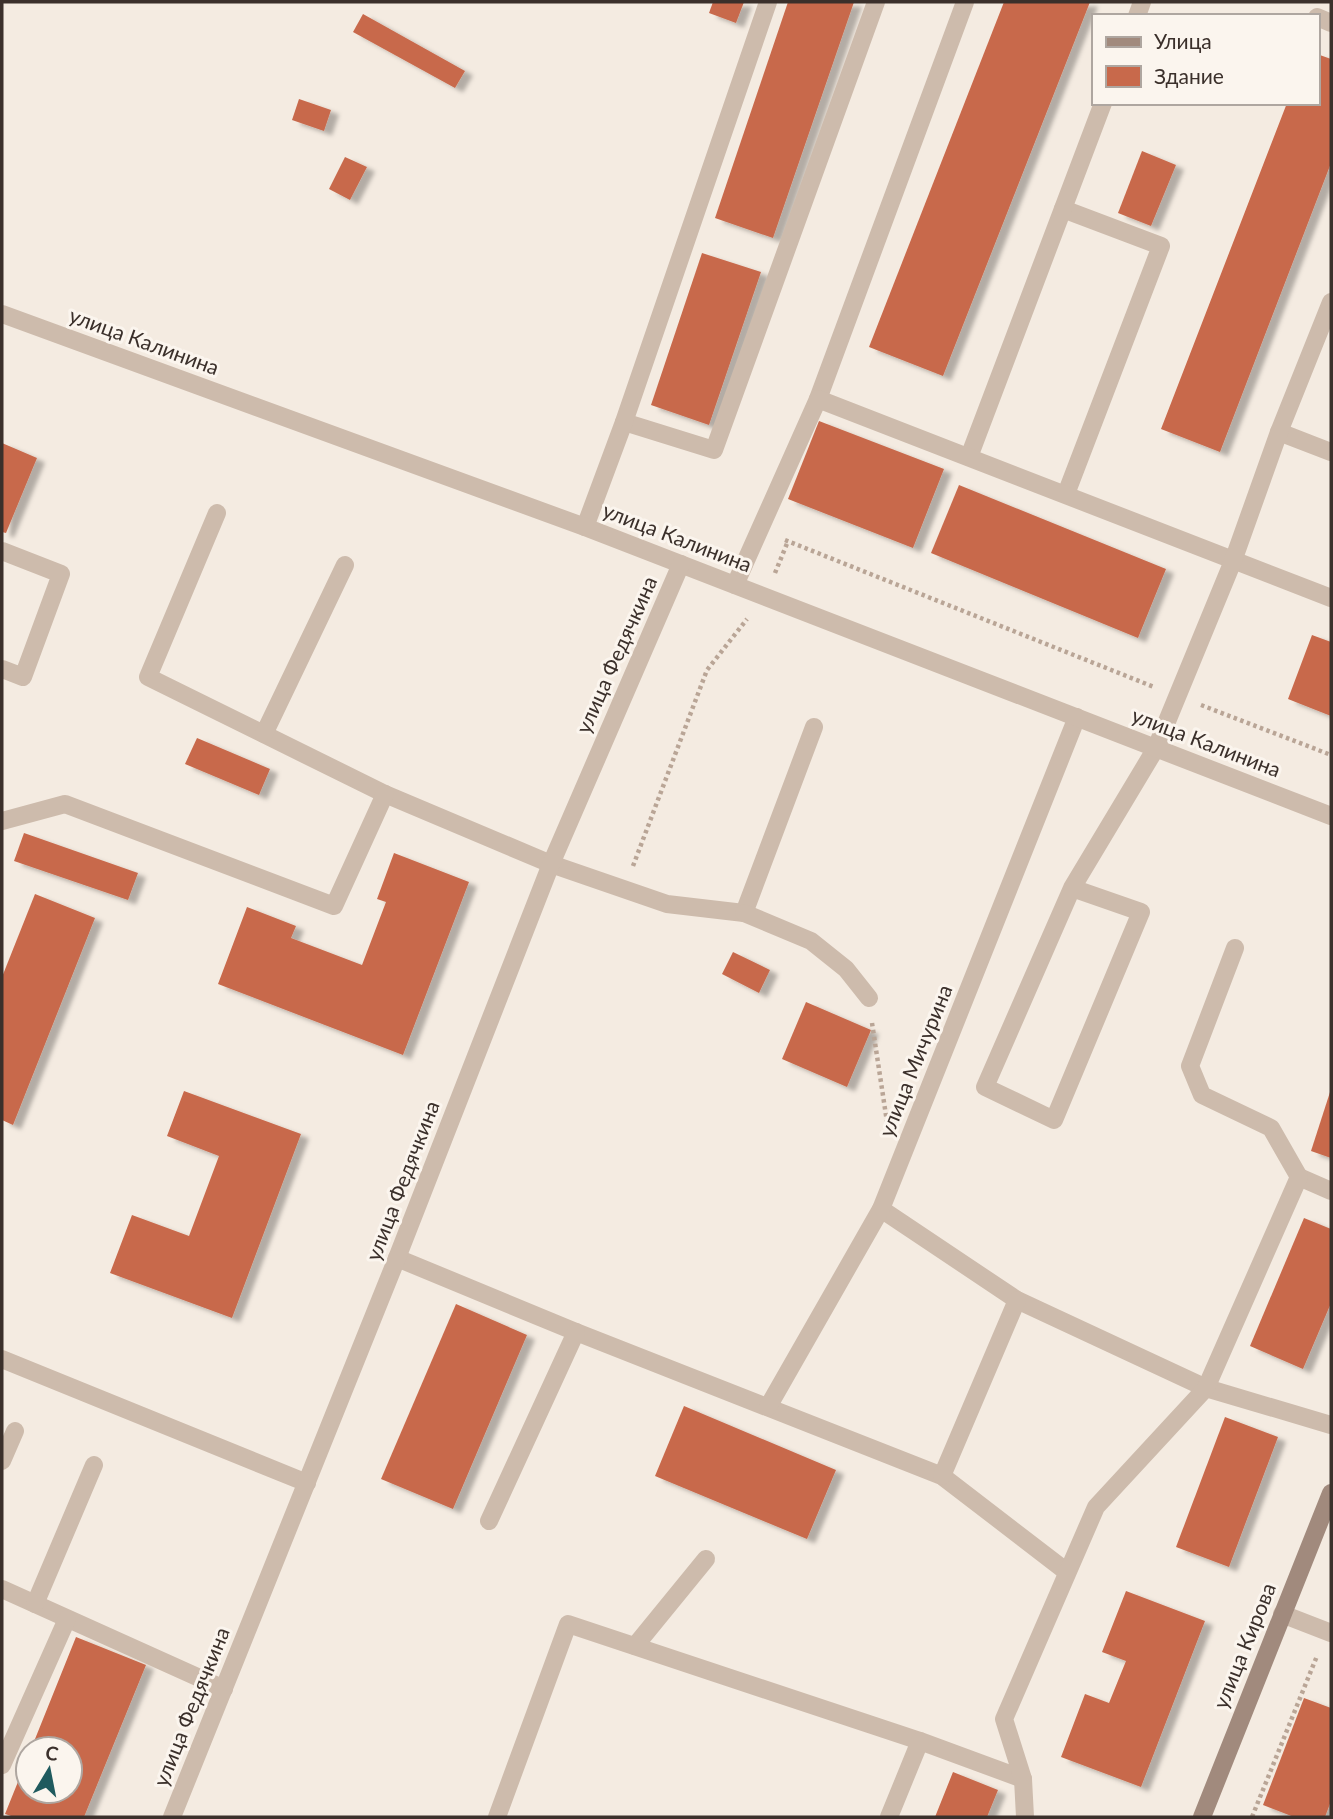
<svg xmlns="http://www.w3.org/2000/svg" width="1333" height="1819" viewBox="0 0 1333 1819" font-family="Lato,sans-serif">
  <style>
    .building { fill: #c8694b; filter: url(#shadow) }
    .lines { fill: none; stroke-linecap: round; stroke-linejoin: round }
    .path { stroke: #b9a596; stroke-width: 4.5; stroke-dasharray: 3.5 3.5; stroke-linecap: butt }
    .service { stroke: #cdbbac; stroke-width: 18 }
    .tertiary { stroke: #cdbbac; stroke-width: 18 }
    .secondary { stroke: #a18a7d; stroke-width: 18 }
    .labels { text-anchor: middle; stroke-width: 6; stroke-linejoin: round; paint-order: stroke }
    .street-label { font-size: 21px; fill: #3b302b; stroke: #fbf5ee }
  </style>
  <defs>
    <filter id="shadow"><feDropShadow dx="8" dy="4.5" stdDeviation="2" flood-color="#0004"/></filter>
  </defs>
  <rect width="100%" height="100%" fill="#f4ebe1"/>
  <g class="building">
    <polygon points="713,2 744,2 736,23 709,13"/>
    <polygon points="788,2 854,2 773,238 715,218"/>
    <polygon points="1004,2 1090,2 943,376 869,347"/>
    <polygon points="363,14 465,71 455,88 353,32"/>
    <polygon points="1317,54 1331,59 1331,163 1220,452 1161,429 1287,103 1317,103"/>
    <polygon points="299,99 331,110 324,131 292,120"/>
    <polygon points="1142,151 1176,165 1151,226 1118,213"/>
    <polygon points="345,157 367,167 350,200 329,189"/>
    <polygon points="702,253 761,272 709,425 651,405"/>
    <polygon points="819,421 944,469 913,548 788,499"/>
    <polygon points="2,443 37,458 6,533 2,532"/>
    <polygon points="959,485 1166,569 1138,638 931,553"/>
    <polygon points="1312,635 1331,642 1331,716 1288,699"/>
    <polygon points="197,738 270,769 259,795 185,764"/>
    <polygon points="24,833 138,873 128,900 14,861"/>
    <polygon points="394,853 469,882 403,1055 218,984 247,907 296,926 291,938 362,965 386,902 377,899"/>
    <polygon points="35,894 95,918 13,1125 2,1120 2,977"/>
    <polygon points="733,952 770,970 759,993 722,974"/>
    <polygon points="806,1002 871,1030 847,1087 782,1059"/>
    <polygon points="1331,1089 1331,1158 1311,1151"/>
    <polygon points="184,1091 301,1134 232,1318 110,1273 132,1215 189,1236 219,1156 167,1136"/>
    <polygon points="1304,1218 1331,1229 1331,1303 1303,1369 1250,1346"/>
    <polygon points="456,1304 527,1335 453,1509 381,1479"/>
    <polygon points="684,1406 836,1470 807,1539 655,1476"/>
    <polygon points="1225,1417 1278,1437 1229,1567 1176,1547"/>
    <polygon points="1126,1591 1205,1621 1141,1787 1061,1757 1085,1694 1109,1703 1126,1661 1102,1652"/>
    <polygon points="76,1637 146,1665 84,1817 14,1817 5,1814 28,1757 28,1791 70,1791 70,1749 31,1749"/>
    <polygon points="1304,1698 1331,1708 1331,1801 1325,1817 1294,1817 1263,1805"/>
    <polygon points="953,1772 998,1790 987,1817 935,1817"/>
  </g>
  <g class="lines">
    <g class="path">
      <polyline points="785,540 1154,687"/>
      <polyline points="775,573 788,541"/>
      <polyline points="1201,705 1331,755"/>
      <polyline points="633,866 707,670 747,619"/>
      <polyline points="872,1023 887,1122"/>
      <polyline points="1252,1817 1317,1656"/>
    </g>
    <g class="service">
      <polyline points="1137,16 1142,2"/>
      <polyline points="1317,17 1331,23"/>
      <polyline points="1063,209 1161,246 1066,494"/>
      <polyline points="818,399 965,2"/>
      <polyline points="624,422 714,450 876,2"/>
      <polyline points="1279,432 1331,452"/>
      <polyline points="969,457 1103,103"/>
      <polyline points="217,513 148,677 385,794 551,864 667,904 744,913 814,727"/>
      <polyline points="585,527 624,422 768,2"/>
      <polyline points="2,551 61,574 23,677 2,669"/>
      <polyline points="735,585 818,399 1331,598"/>
      <polyline points="264,734 345,565"/>
      <polyline points="2,821 65,804 334,906 385,794"/>
      <polyline points="1072,888 1141,912 1054,1120 985,1087 1072,888 1156,748 1233,561 1279,432 1331,302"/>
      <polyline points="744,913 811,941 846,969 869,998"/>
      <polyline points="1299,1177 1331,1191"/>
      <polyline points="881,1209 1017,1300 1206,1388 1331,1425"/>
      <polyline points="397,1258 576,1332 942,1476 1067,1572"/>
      <polyline points="2,1359 307,1483"/>
      <polyline points="768,1407 881,1209 1077,717"/>
      <polyline points="2,1461 15,1431"/>
      <polyline points="942,1476 1017,1300"/>
      <polyline points="489,1521 576,1332"/>
      <polyline points="2,1589 224,1689"/>
      <polyline points="35,1604 94,1465"/>
      <polyline points="1282,1614 1331,1633"/>
      <polyline points="635,1646 706,1559"/>
      <polyline points="2,1765 67,1619"/>
      <polyline points="497,1817 568,1624 920,1741 1023,1779"/>
      <polyline points="889,1817 920,1741"/>
      <polyline points="1025,1817 1023,1779 1004,1719 1096,1507 1206,1388 1299,1177 1271,1128 1202,1095 1190,1066 1235,948"/>
    </g>
    <g class="tertiary">
      <polyline points="2,314 585,527 1331,816"/>
      <polyline points="172,1817 397,1258 551,864 681,564"/>
    </g>
    <polyline class="secondary" points="1202,1817 1331,1493"/>
  </g>
  <g class="labels">
    <g class="street-label">
      <text transform="translate(144 342) rotate(20)" y="7">улица Калинина</text>
      <text transform="translate(677 538) rotate(21)" y="7">улица Калинина</text>
      <text transform="translate(617 655) rotate(-66)" y="7">улица Федячкина</text>
      <text transform="translate(1206 743) rotate(21)" y="7">улица Калинина</text>
      <text transform="translate(916 1061) rotate(-68)" y="7">улица Мичурина</text>
      <text transform="translate(403 1181) rotate(-69)" y="7">улица Федячкина</text>
      <text transform="translate(1245 1646) rotate(-68)" y="7">улица Кирова</text>
      <text transform="translate(192 1707) rotate(-68)" y="7">улица Федячкина</text>
    </g>
  </g>
  <rect width="1333" height="1819" fill="none" stroke="#3b302b" stroke-width="7"/>
  <rect x="1092" y="14" width="228" height="91" fill="#fbf5ee" stroke="#aea6a0" stroke-width="2"/>
  <rect x="1106" y="37" width="35" height="10" fill="#a18a7d" stroke="#aea6a0" stroke-width="2"/>
  <text x="1154" y="49" font-size="21" fill="#3b302b">Улица</text>
  <rect x="1106" y="66" width="35" height="21" fill="#c8694b" stroke="#aea6a0" stroke-width="2"/>
  <text x="1154" y="84" font-size="21" fill="#3b302b">Здание</text>
  <g transform="translate(49 1770) rotate(10)"><circle r="33" fill="#fbf5ee" stroke="#aea6a0" stroke-width="2"/>
  <path d="M0-5L12 26L0 18L-12 26Z" fill="#1f5a5e"/>
  <text y="-10" font-size="19" font-weight="bold" text-anchor="middle" fill="#3b302b">С</text>
  </g>
</svg>
